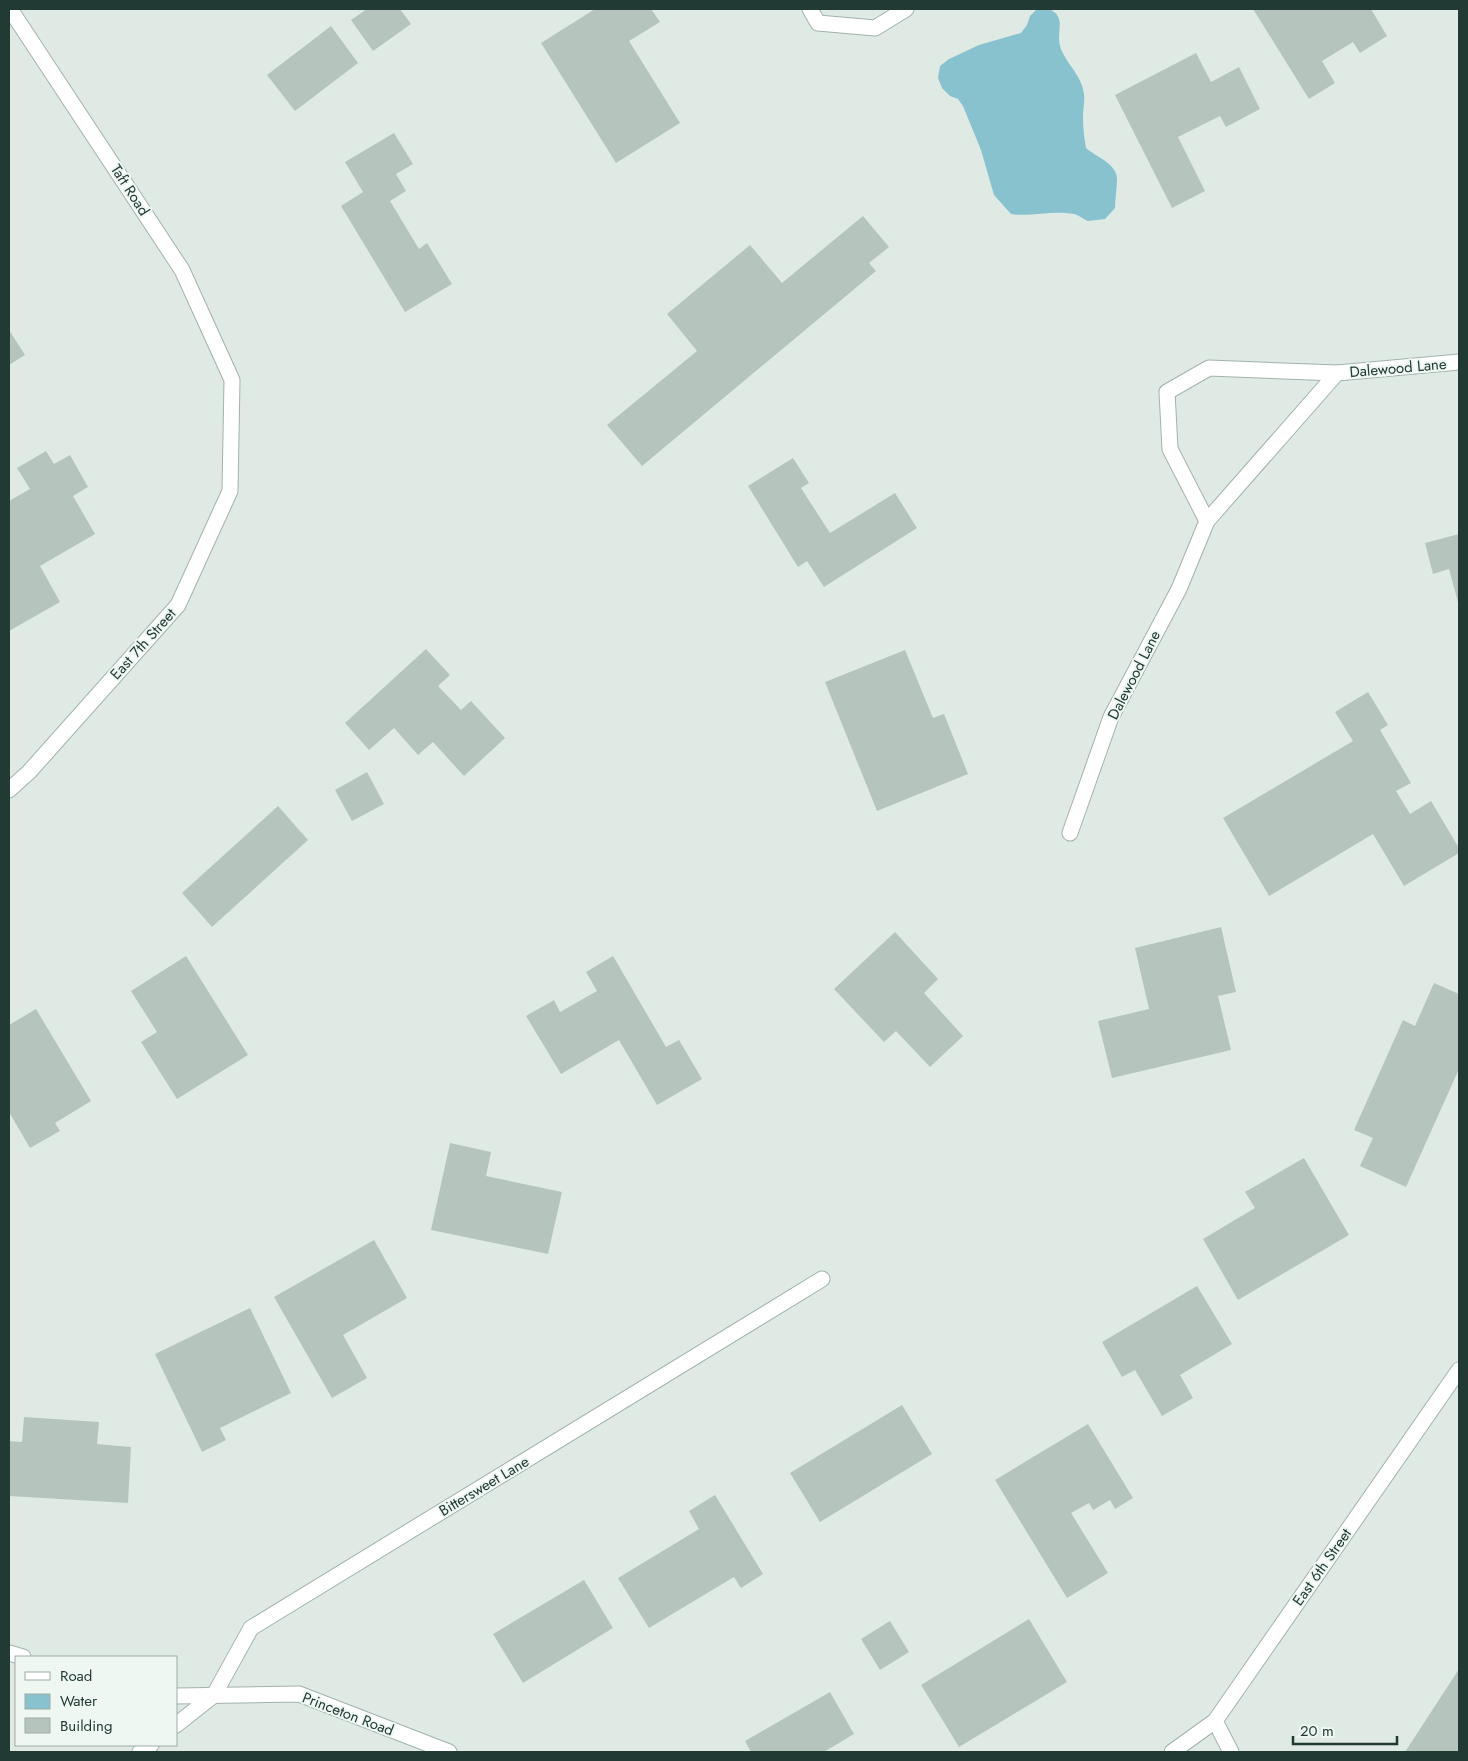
<svg xmlns="http://www.w3.org/2000/svg" width="1468" height="1761" viewBox="0 0 1468 1761" font-family="Jost,sans-serif">
  <style>
    .water { fill: #88c2cf }
    .building { fill: #b5c5be }
    .lines { fill: none; stroke-linecap: round; stroke-linejoin: round }
    .minor-casing { stroke: #a2b2ac; stroke-width: 17 }
    .minor { stroke: #fff; stroke-width: 15 }
    .labels { text-anchor: middle; stroke-width: 4; stroke-linejoin: round; paint-order: stroke }
    .street-label { font-size: 15px; fill: #213a33; stroke: #eff7f3 }
  </style>
  <rect width="100%" height="100%" fill="#dfeae5"/>
  <path class="water" d="M1049,9C1067,17 1056,31 1060,46C1065,63 1082,75 1084,94C1085,101 1083,109 1083,117C1083,127 1084,137 1086,148C1096,157 1118,164 1117,180C1117,189 1115,198 1115,208L1105,219L1088,221C1083,219 1079,215 1074,214C1053,210 1032,217 1011,214L994,195L981,150L963,106L958,99L950,96L942,88L938,78L940,66L949,59L979,45L1021,33L1027,25L1030,16L1036,10Z"/>
  <g class="building">
    <polygon points="367,9 400,9 411,24 373,51 351,20"/>
    <polygon points="595,9 651,9 660,22 629,41 680,123 616,163 541,43"/>
    <polygon points="1253,9 1371,9 1387,36 1360,53 1353,42 1322,61 1335,83 1309,99"/>
    <polygon points="331,26 358,63 295,111 267,75"/>
    <polygon points="1196,53 1211,82 1239,67 1260,109 1226,127 1220,116 1178,137 1205,191 1172,208 1115,95"/>
    <polygon points="394,133 413,164 396,174 406,191 390,201 419,249 427,243 452,284 405,312 341,206 363,192 345,162"/>
    <polygon points="863,216 889,247 869,263 876,271 642,466 607,425 697,351 667,314 750,245 782,283"/>
    <polygon points="9,330 25,355 9,365"/>
    <polygon points="46,451 54,464 70,455 88,487 73,496 95,534 40,566 60,602 9,631 9,501 30,489 17,468"/>
    <polygon points="793,458 809,483 801,488 830,533 895,493 917,528 824,587 807,561 798,567 748,486"/>
    <polygon points="1459,534 1459,606 1449,569 1433,574 1425,543"/>
    <polygon points="426,649 450,675 438,686 461,710 471,701 505,738 464,776 433,742 418,755 394,728 369,750 345,723"/>
    <polygon points="905,650 933,718 944,714 968,774 877,811 825,682"/>
    <polygon points="1368,692 1388,725 1380,730 1411,783 1396,791 1410,814 1431,801 1459,848 1459,853 1404,886 1373,834 1269,896 1223,818 1353,741 1335,712"/>
    <polygon points="367,772 384,804 352,821 335,790"/>
    <polygon points="278,806 308,840 212,927 182,893"/>
    <polygon points="1221,927 1236,992 1218,996 1231,1050 1112,1078 1098,1021 1149,1009 1135,948"/>
    <polygon points="895,932 938,979 924,993 963,1036 930,1067 896,1031 884,1042 834,989"/>
    <polygon points="186,956 248,1055 177,1099 141,1042 157,1032 131,991"/>
    <polygon points="613,956 666,1047 679,1040 702,1079 657,1105 619,1040 561,1074 526,1016 554,1000 560,1012 597,991 586,972"/>
    <polygon points="1434,983 1459,994 1459,1069 1406,1187 1360,1166 1373,1138 1354,1130 1403,1020 1415,1026"/>
    <polygon points="36,1009 91,1101 55,1123 60,1131 30,1148 9,1112 9,1025"/>
    <polygon points="450,1143 491,1152 486,1176 562,1192 548,1254 431,1230"/>
    <polygon points="1304,1158 1349,1235 1238,1300 1203,1239 1255,1208 1245,1192"/>
    <polygon points="374,1240 407,1298 343,1335 367,1378 332,1398 274,1297"/>
    <polygon points="1197,1286 1232,1344 1180,1375 1193,1398 1162,1416 1135,1370 1122,1377 1102,1342"/>
    <polygon points="250,1308 291,1393 220,1428 226,1440 202,1452 155,1354"/>
    <polygon points="902,1405 932,1454 820,1522 790,1473"/>
    <polygon points="24,1417 99,1422 97,1444 131,1447 128,1503 9,1496 9,1441 22,1442"/>
    <polygon points="1088,1424 1133,1498 1115,1509 1110,1500 1093,1510 1089,1503 1071,1513 1108,1573 1067,1598 995,1480"/>
    <polygon points="715,1495 763,1574 741,1588 734,1577 649,1628 618,1578 699,1529 689,1511"/>
    <polygon points="584,1580 613,1628 523,1683 493,1634"/>
    <polygon points="1029,1619 1067,1682 959,1747 921,1685"/>
    <polygon points="890,1621 909,1652 880,1670 861,1639"/>
    <polygon points="1459,1669 1459,1752 1405,1752"/>
    <polygon points="830,1692 854,1734 824,1752 751,1752 745,1741"/>
  </g>
  <g class="lines">
    <defs>
      <g id="minor">
        <polyline points="810,9 818,23 875,28 906,9"/>
        <polyline points="1207,521 1170,449 1167,392 1209,368 1337,373 1459,362"/>
        <polyline points="9,790 29,772 178,605 230,491 232,380 182,270 10,9"/>
        <polyline points="1070,833 1111,717 1179,589 1207,521 1337,373"/>
        <polyline points="9,1653 23,1657"/>
        <polyline points="176,1696 299,1694 449,1752"/>
        <polyline points="1215,1721 1231,1752"/>
        <polyline points="176,1725 214,1695 251,1628 822,1279"/>
        <polyline points="140,1752 151,1745"/>
        <polyline points="1172,1752 1215,1721 1459,1370"/>
      </g>
    </defs>
    <use href="#minor" class="minor-casing"/>
    <use href="#minor" class="minor"/>
  </g>
  <g class="labels">
    <g class="street-label">
      <text transform="translate(130 190) rotate(57)" y="5">Taft Road</text>
      <text transform="translate(1398 368) rotate(-5)" y="5">Dalewood Lane</text>
      <text transform="translate(143 644) rotate(-48)" y="5">East 7th Street</text>
      <text transform="translate(1134 675) rotate(-63)" y="5">Dalewood Lane</text>
      <text transform="translate(484 1486) rotate(-31)" y="5">Bittersweet Lane</text>
      <text transform="translate(1322 1567) rotate(-55)" y="5">East 6th Street</text>
      <text transform="translate(348 1714) rotate(21)" y="5">Princeton Road</text>
    </g>
  </g>
  <rect width="1468" height="1761" fill="none" stroke="#213a33" stroke-width="20"/>
  <rect x="15" y="1656" width="162" height="90" fill="#eff7f3" stroke="#9daba6"/>
  <rect x="25" y="1672" width="25" height="8" fill="#ffffff" stroke="#9daba6"/>
  <text x="60" y="1681" font-size="15" fill="#213a33">Road</text>
  <rect x="25" y="1694" width="25" height="15" fill="#88c2cf" stroke="#9daba6"/>
  <text x="60" y="1706" font-size="15" fill="#213a33">Water</text>
  <rect x="25" y="1718" width="25" height="15" fill="#b5c5be" stroke="#9daba6"/>
  <text x="60" y="1731" font-size="15" fill="#213a33">Building</text>
  <path d="M1293 1736v8h104v-8" fill="none" stroke="#213a33" stroke-width="2.5"/>
  <text x="1300" y="1736" font-size="15" fill="#213a33" stroke="#eff7f3" stroke-width="4" paint-order="stroke">20 m</text>
</svg>
